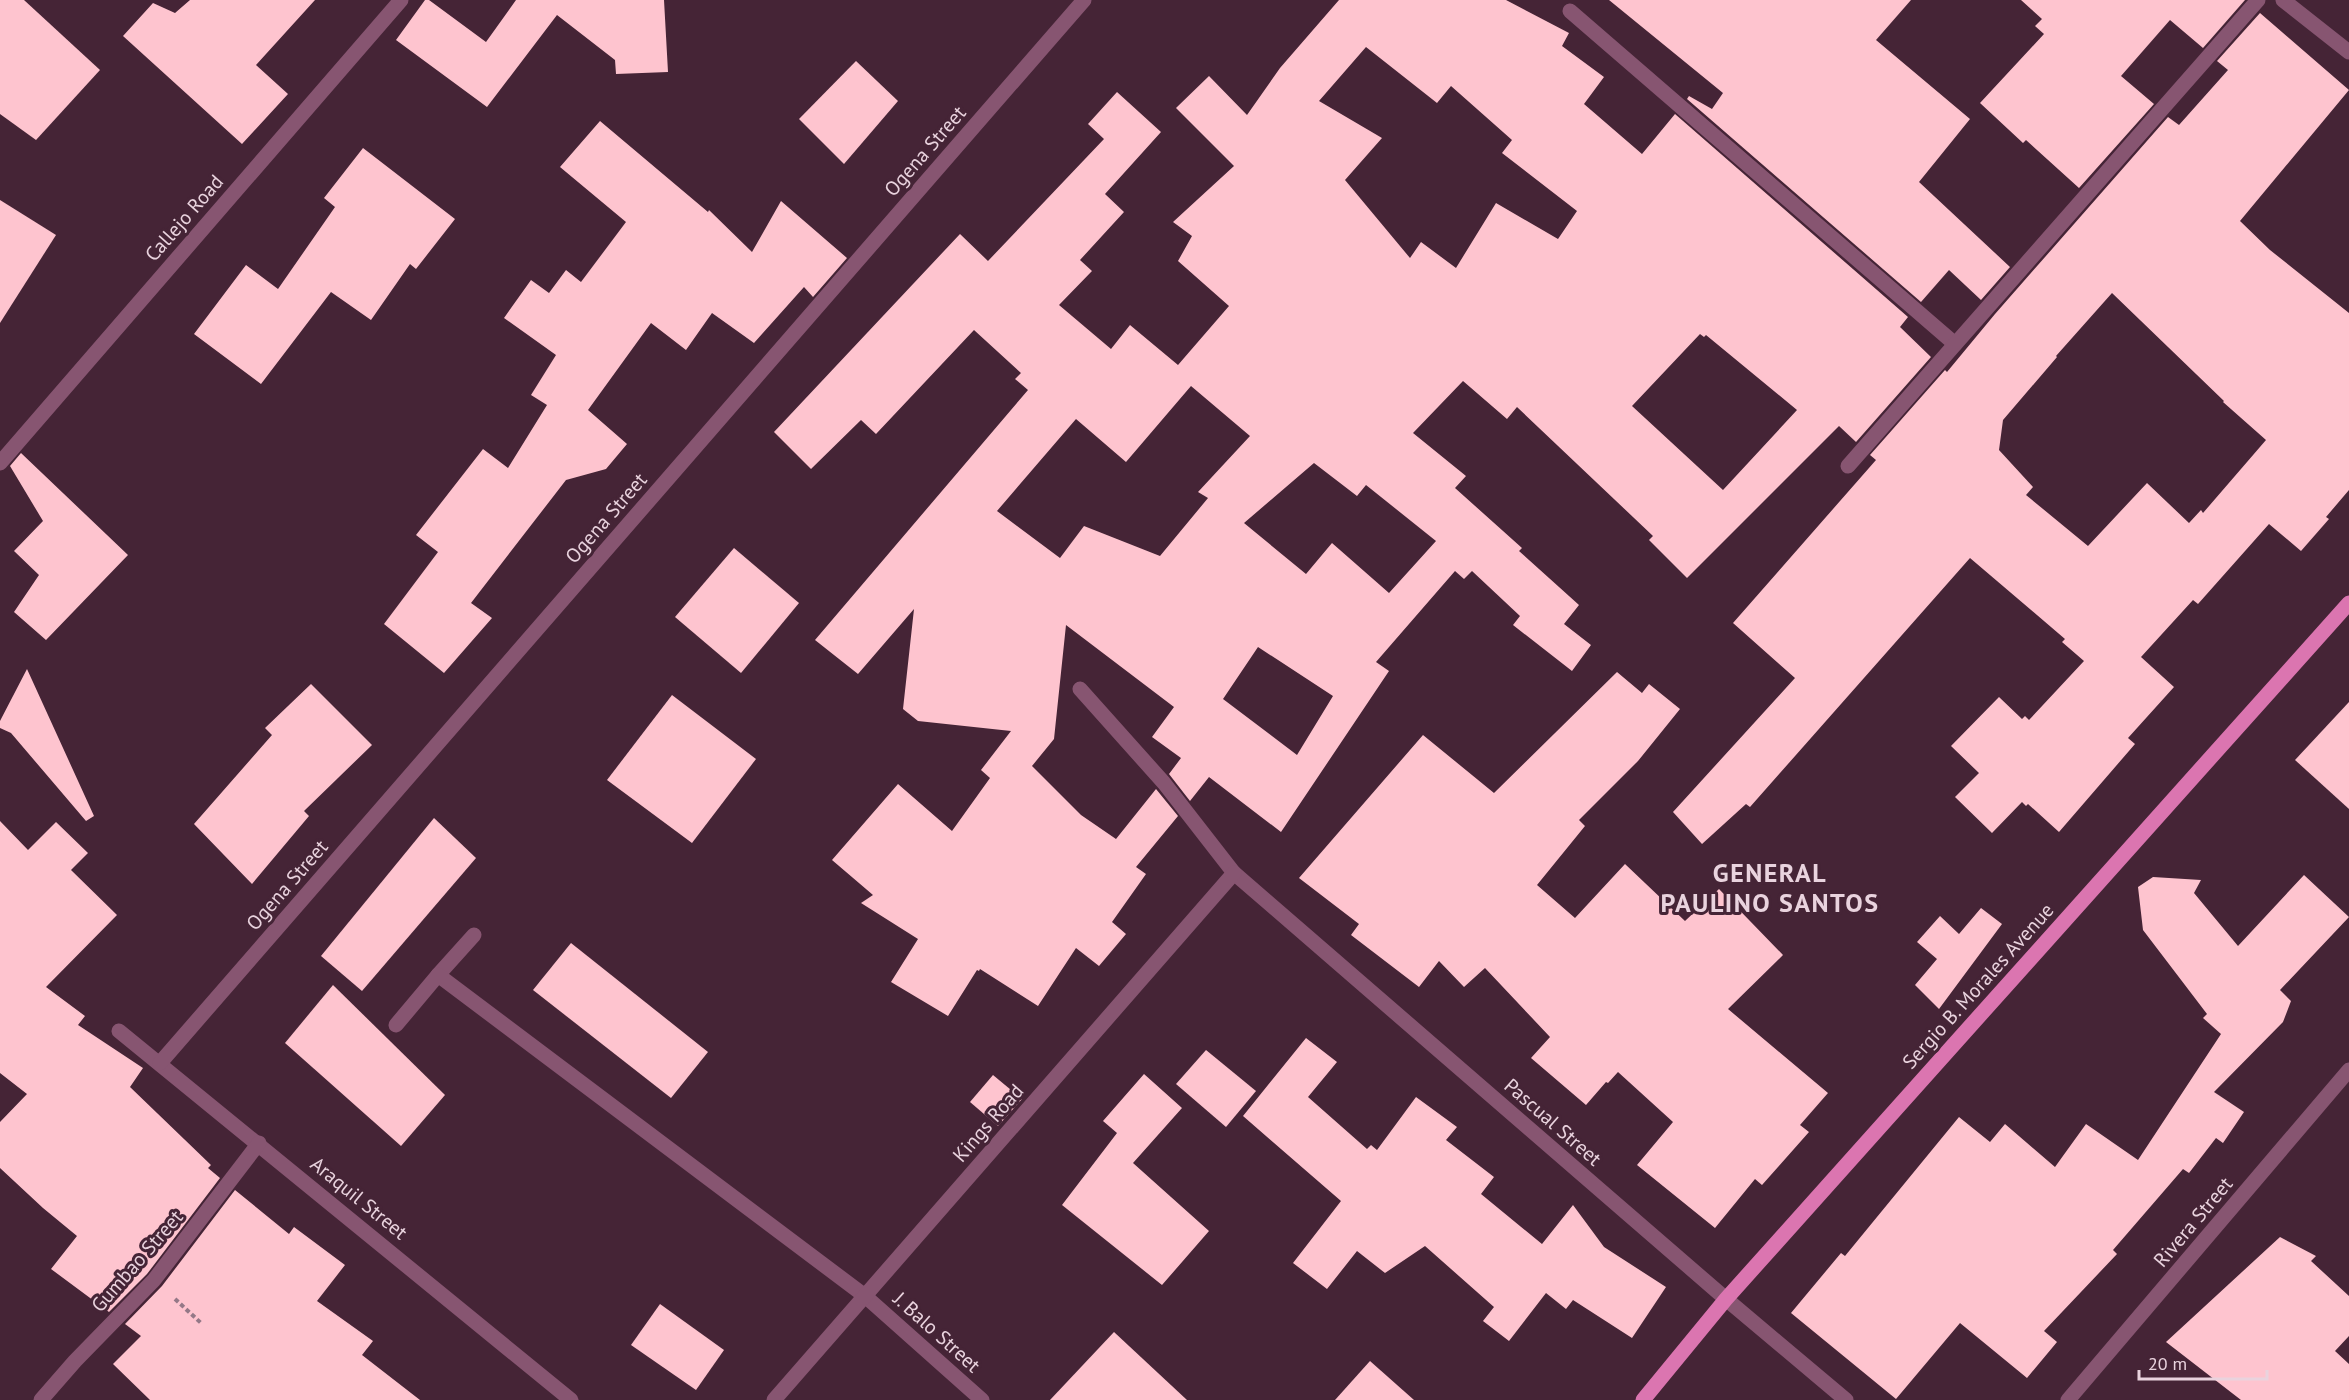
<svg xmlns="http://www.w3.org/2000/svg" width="2349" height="1400" viewBox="0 0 2349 1400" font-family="'PT Sans',sans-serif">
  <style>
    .building { fill: #fec4cf; fill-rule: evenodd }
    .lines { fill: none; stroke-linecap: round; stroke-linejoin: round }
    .path { stroke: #947887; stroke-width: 4; stroke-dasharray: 4.5 3; stroke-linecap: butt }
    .lane { stroke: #875571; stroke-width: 15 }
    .street { stroke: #875571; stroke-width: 15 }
    .primary { stroke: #db75b0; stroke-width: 15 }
    .labels { text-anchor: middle; stroke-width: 6; stroke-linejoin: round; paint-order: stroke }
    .street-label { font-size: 20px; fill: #e9d3de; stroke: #452436 }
    .district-label { font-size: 26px; font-weight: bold; letter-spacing: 1.5px; fill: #e9d3de; stroke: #452436 }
  </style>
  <rect width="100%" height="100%" fill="#452436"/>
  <g class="building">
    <polygon points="0,0 24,0 100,70 36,140 0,114"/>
    <polygon points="190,0 315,0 256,65 288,94 242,144 123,36 153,3 175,13"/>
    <polygon points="425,0 429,0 486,42 516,0 664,0 668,72 616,74 615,60 557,15 487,107 396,40"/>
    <path d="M1339,0H1506L1569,33L1562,46L1604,77L1584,104L1642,154L1675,114L1908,317L1900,327L1931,357L1856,442L1839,426L1687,578L1649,540L1653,536L1517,407L1507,419L1463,381L1413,433L1466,476L1455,488L1522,548L1519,551L1579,605L1564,624L1591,645L1572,671L1513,625L1520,616L1472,571L1464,579L1455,571L1376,662L1389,671L1281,832L1209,777L1190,801L1169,774L1181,758L1152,737L1174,707L1066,625L1054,739L1032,766L1081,815L1116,839L1156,789L1178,816L1136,867L1146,874L1112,922L1126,934L1099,966L1076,948L1038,1006L980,969L979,971L977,970L948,1016L891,982L918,939L861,903L873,895L832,860L898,784L952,831L990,778L981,770L1011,731L918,721L903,709L914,609L858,674L815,640L1028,390L1015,379L1021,373L974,330L876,434L861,420L811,469L774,432L960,234L988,261L1104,139L1088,124L1117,92L1161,132L1105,194L1124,212L1080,260L1092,271L1059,305L1111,349L1130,325L1178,365L1229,306L1178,261L1192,236L1173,222L1234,166L1176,108L1209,76L1247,115L1280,68ZM1366,47L1437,103L1451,86L1512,140L1502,153L1577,211L1558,239L1496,203L1456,268L1421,242L1410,258L1345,180L1382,138L1319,101ZM1700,334L1704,337L1706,335L1797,410L1723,490L1632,406ZM1191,386L1250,436L1198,492L1208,498L1160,556L1084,526L1060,558L997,511L1076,419L1126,462ZM1314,463L1357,496L1366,485L1436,541L1389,593L1332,543L1306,574L1244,523ZM1258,647L1333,696L1297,755L1223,699Z"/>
    <polygon points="1609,0 1911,0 1876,40 1970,119 1919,182 2010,267 1981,300 1949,270 1921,302 1687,99 1689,96 1712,109 1723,93"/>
    <polygon points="2021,0 2245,0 2203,48 2170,20 2121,76 2154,104 2079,188 2026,140 2023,143 1980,103 2044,34 2035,26 2042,19"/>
    <path d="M2260,13L2349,90L2240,221L2270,250L2349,313V490L2326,517L2329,519L2301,551L2269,524L2198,604L2193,600L2141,657L2174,687L2128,738L2135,744L2059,832L2028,804L2026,806L2022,802L1992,833L1955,797L1979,773L1951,746L1999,697L2022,719L2025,716L2029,720L2084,661L2062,642L2065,639L1970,558L1750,807L1746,804L1702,844L1673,812L1795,678L1733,623L1876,460L1870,455L1945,370L1947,372L1995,314L2168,117L2179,125L2228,70L2217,61ZM2112,293L2224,401L2223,402L2266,440L2203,513L2201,510L2189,523L2147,483L2088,546L2026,495L2033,487L1999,450L2003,420L2057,357L2056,356Z"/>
    <polygon points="856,61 898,101 844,164 799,119"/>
    <polygon points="600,121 708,212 709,210 752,252 781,201 847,258 813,297 804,287 754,343 712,313 686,350 651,323 588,410 627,444 606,469 566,480 471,603 492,618 444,673 384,624 438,552 416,535 483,449 508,468 547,405 531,395 556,355 504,318 531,280 549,293 566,270 581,282 626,222 560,167"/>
    <polygon points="363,148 455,219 416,269 410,264 371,320 331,292 261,384 194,334 246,265 278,289 335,207 324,198"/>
    <polygon points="0,200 56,235 0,323"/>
    <polygon points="21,453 128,555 46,640 14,612 39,575 14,551 43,521 10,466"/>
    <polygon points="734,548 799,603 741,673 675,617"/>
    <polygon points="27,669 94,816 86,821 11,733 0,728 0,721"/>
    <polygon points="1617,672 1642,693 1649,684 1680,709 1638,761 1579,820 1585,826 1537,885 1575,918 1625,864 1685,921 1719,889 1783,955 1728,1009 1828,1093 1800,1125 1809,1132 1762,1185 1755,1179 1715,1228 1637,1165 1673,1122 1618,1072 1608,1083 1606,1082 1586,1105 1531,1058 1550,1037 1485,968 1464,987 1439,961 1419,987 1351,935 1359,924 1299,878 1423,735 1494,793"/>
    <polygon points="311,684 372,745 304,811 309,816 252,884 194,824 272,735 265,728"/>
    <polygon points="672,695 756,759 692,843 607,780"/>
    <polygon points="2349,702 2349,809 2295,760"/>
    <polygon points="434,818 476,858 362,991 321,956"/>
    <polygon points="0,821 28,850 56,822 88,853 71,870 117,915 46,987 85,1016 78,1025 143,1068 130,1087 211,1165 208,1168 220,1178 147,1274 109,1312 51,1269 77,1236 43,1208 0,1168 0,1122 27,1094 0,1073"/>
    <polygon points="2304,875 2349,917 2280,990 2291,1001 2283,1022 2214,1092 2244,1112 2223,1143 2216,1138 2189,1173 2183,1169 2113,1250 2117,1254 2044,1331 2057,1342 2027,1378 1960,1323 1896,1399 1791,1313 1841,1253 1845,1256 1959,1117 1990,1142 2005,1124 2055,1167 2086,1124 2138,1160 2221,1034 2203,1018 2207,1014 2143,930 2138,887 2153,877 2201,880 2194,893 2238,946"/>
    <polygon points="1981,908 2002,924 1939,1009 1915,985 1937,959 1917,942 1940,916 1959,934"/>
    <polygon points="571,943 708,1052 671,1098 533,990"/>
    <polygon points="333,985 445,1095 401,1146 285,1043"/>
    <polygon points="1306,1038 1337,1062 1308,1097 1367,1149 1371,1145 1377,1150 1416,1097 1457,1127 1446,1140 1494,1177 1481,1194 1542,1244 1573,1205 1604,1247 1666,1287 1632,1338 1573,1300 1566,1309 1546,1293 1509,1341 1483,1321 1494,1307 1425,1246 1385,1273 1357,1251 1327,1289 1293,1263 1341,1201 1243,1116"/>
    <polygon points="1206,1050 1256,1091 1226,1127 1176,1084"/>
    <polygon points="1144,1074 1182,1108 1133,1163 1209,1231 1162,1285 1062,1205 1117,1133 1103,1121"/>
    <polygon points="993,1075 1022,1099 998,1126 970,1102"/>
    <polygon points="235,1190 289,1234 294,1227 345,1265 317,1301 373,1341 362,1355 420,1400 150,1400 113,1364 141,1336 125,1324 162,1286"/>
    <polygon points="2280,1237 2316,1256 2311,1261 2349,1296 2349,1336 2335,1351 2349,1364 2349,1400 2241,1400 2166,1342"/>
    <polygon points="660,1304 724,1350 696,1390 631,1345"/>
    <polygon points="1114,1332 1187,1400 1050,1400"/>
    <polygon points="1370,1361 1414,1400 1335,1400"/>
  </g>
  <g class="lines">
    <polyline class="path" points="175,1299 201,1323"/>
    <g class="lane">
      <polyline points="438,975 474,935"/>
      <polyline points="396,1025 438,975 865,1296"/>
    </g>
    <g class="street">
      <polyline points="2283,0 2349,52"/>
      <polyline points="1570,11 1955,344"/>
      <polyline points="0,463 401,0"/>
      <polyline points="1848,466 2258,0"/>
      <polyline points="1080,689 1164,783 1234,873 1726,1299 1846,1400"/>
      <polyline points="119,1031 571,1400"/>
      <polyline points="160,1063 1084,0"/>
      <polyline points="865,1296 982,1400"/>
      <polyline points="41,1400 75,1361 154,1280 259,1143"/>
      <polyline points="774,1400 1234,873"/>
      <polyline points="2068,1400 2349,1070"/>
    </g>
    <polyline class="primary" points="1643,1400 1726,1299 2349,603"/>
  </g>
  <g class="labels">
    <g class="street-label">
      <text transform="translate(925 151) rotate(-49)" y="7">Ogena Street</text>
      <text transform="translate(184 218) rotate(-49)" y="7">Callejo Road</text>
      <text transform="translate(606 518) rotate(-49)" y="7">Ogena Street</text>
      <text transform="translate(287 885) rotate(-49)" y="7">Ogena Street</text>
      <text transform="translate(1978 986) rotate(-48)" y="7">Sergio B. Morales Avenue</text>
      <text transform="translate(1553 1122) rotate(41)" y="7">Pascual Street</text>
      <text transform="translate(988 1123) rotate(-49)" y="7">Kings Road</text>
      <text transform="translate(359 1198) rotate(39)" y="7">Araquil Street</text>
      <text transform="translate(2193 1222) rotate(-50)" y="7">Rivera Street</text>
      <text transform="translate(137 1261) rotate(-49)" y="7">Gumbao Street</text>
      <text transform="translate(937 1332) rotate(42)" y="7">J. Balo Street</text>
    </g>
    <g class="district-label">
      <text x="1770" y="882">GENERAL<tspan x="1770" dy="30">PAULINO SANTOS</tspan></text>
    </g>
  </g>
  <path d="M2139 1370v9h128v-9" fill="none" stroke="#e9d3de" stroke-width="3"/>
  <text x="2148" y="1370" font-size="18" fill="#e9d3de" stroke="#452436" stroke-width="4.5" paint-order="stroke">20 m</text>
</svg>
